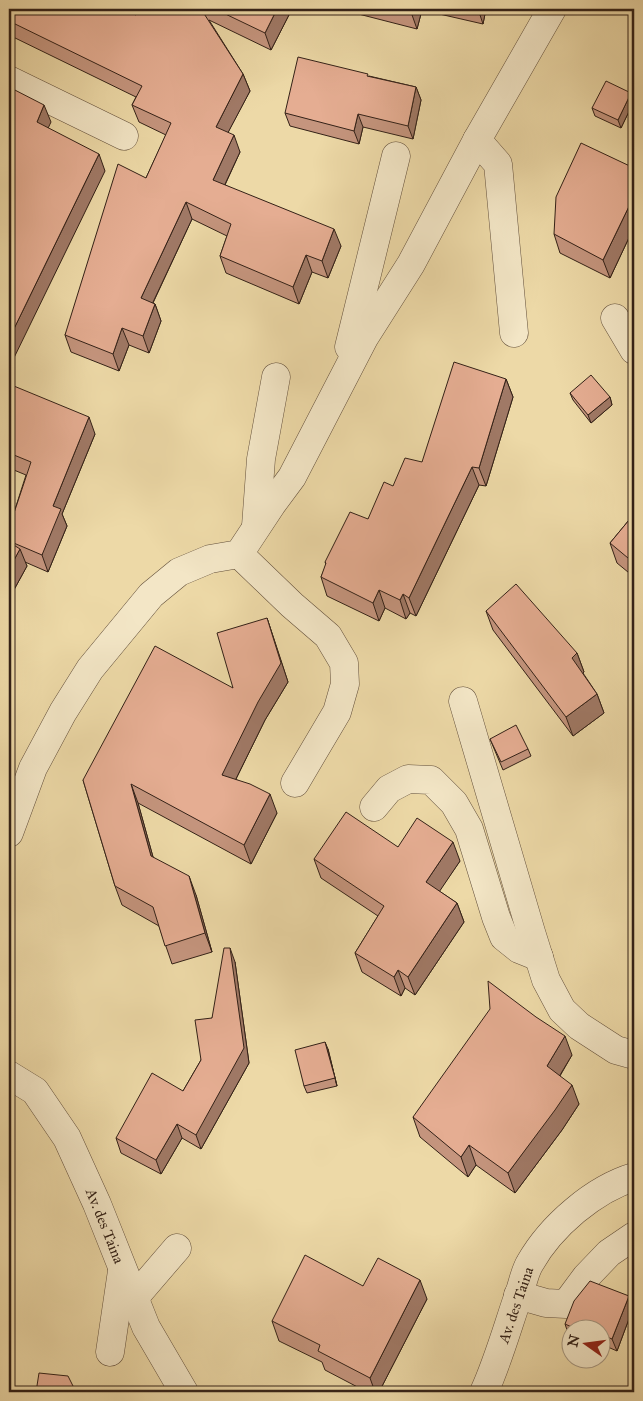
<svg xmlns="http://www.w3.org/2000/svg" width="643" height="1401" viewBox="0 0 643 1401" font-family="'IM FELL Great Primer',serif">
  <style>
    .lines { fill: none; stroke-linecap: round; stroke-linejoin: round }
    .minor-casing { stroke: #624f3b; stroke-width: 29 }
    .minor { stroke: #f3e6c6; stroke-width: 28 }
    .wall { fill: #c5957e; stroke: #332117 }
    .shaded-wall { fill: #a07966; stroke: #332117 }
    .building { fill: #e5ad92; stroke: #332117 }
    .labels { text-anchor: middle; stroke-width: 4.5; stroke-linejoin: round; paint-order: stroke }
    .street-label { font-size: 15px; fill: #332117; stroke: #f3e6c6 }
  </style>
  <rect width="100%" height="100%" fill="#edd9a7"/>
  <filter id="stains"><feTurbulence type="fractalNoise" baseFrequency=".004" numOctaves="4"/><feColorMatrix values="0 0 0 0 .2 0 0 0 0 .09 0 0 0 0 .02 0 0 0 .5 -.17"/></filter>
  <radialGradient id="worn" r=".72"><stop offset=".6" stop-color="#630" stop-opacity="0"/><stop offset="1" stop-color="#630" stop-opacity=".3"/></radialGradient>
  <g class="lines">
    <defs>
      <g id="minor">
        <polyline points="9,80 124,136"/>
        <polyline points="477,140 498,164 514,333"/>
        <polyline points="615,318 634,350"/>
        <polyline points="349,347 396,156"/>
        <polyline points="256,526 261,459 276,377"/>
        <polyline points="239,554 292,605 328,636 344,663 345,684 337,712 295,783"/>
        <polyline points="463,701 531,932 546,980 562,1010 579,1026 616,1050 634,1055"/>
        <polyline points="374,807 389,789 408,779 431,780 454,803 469,829 496,917 504,937 519,949 539,957"/>
        <polyline points="9,833 33,768 63,712 90,669 151,595 179,572 210,559 239,554 272,504 292,477 364,338 411,264 477,140 552,9"/>
        <polyline points="9,1075 35,1091 67,1138 97,1204 146,1327 184,1392"/>
        <polyline points="518,1295 546,1303 566,1304 586,1277 609,1253 634,1236"/>
        <polyline points="134,1298 177,1248"/>
        <polyline points="110,1352 122,1271"/>
        <path d="M484,1392C499,1359 508,1325 520,1291C523,1282 525,1271 530,1263C551,1226 594,1189 634,1177"/>
      </g>
    </defs>
    <use href="#minor" class="minor-casing"/>
    <use href="#minor" class="minor"/>
  </g>
  <g class="wall">
    <polygon points="9,9 136,15 139,9 292,9 271,50 209,20 243,74 250,91 228,132 240,152 225,185 341,246 328,278 312,272 299,304 226,273 220,256 227,236 192,219 153,303 155,304 161,321 149,353 129,345 119,371 71,352 65,335 146,178 166,135 139,122 132,105 136,97 9,35"/>
    <polygon points="339,9 486,9 483,24 422,10 417,29"/>
    <polygon points="369,76 416,87 421,100 413,139 363,127 359,144 290,126 285,113"/>
    <polygon points="631,93 634,101 621,128 595,116 592,108"/>
    <polygon points="634,168 634,227 610,278 560,253 554,234"/>
    <polygon points="506,379 513,397 486,486 479,485 416,616 410,613 406,619 385,608 379,621 327,596 321,577 326,565 325,562 368,519 393,486 422,462"/>
    <polygon points="9,380 11,385 95,434 62,514 67,526 48,572 25,562 27,566 10,597 9,596 9,528 26,475 9,468"/>
    <polygon points="570,393 610,397 612,405 591,423 573,400"/>
    <polygon points="634,514 634,577 617,563 610,543"/>
    <polygon points="486,611 577,653 584,672 583,673 597,694 604,713 573,736 493,630"/>
    <polygon points="267,618 288,682 265,720 236,779 277,813 251,864 138,803 153,857 196,895 212,952 172,964 159,926 122,905 115,886 83,780 233,688"/>
    <polygon points="490,739 528,749 531,756 503,770"/>
    <polygon points="398,847 460,861 439,891 457,903 464,922 415,995 405,988 401,996 362,972 355,953 378,916 321,878 314,859"/>
    <polygon points="235,962 249,1063 201,1149 182,1138 161,1174 121,1153 116,1138 183,1091 201,1060 212,1018"/>
    <polygon points="328,1049 337,1086 307,1093 304,1086"/>
    <polygon points="572,1055 560,1076 579,1104 562,1130 515,1193 476,1165 468,1177 420,1137 413,1117"/>
    <polygon points="363,1286 427,1299 379,1392 367,1392 325,1370 322,1362 279,1341 272,1321"/>
    <polygon points="629,1296 633,1308 617,1351 601,1344 600,1347 600,1328 570,1328 570,1337 569,1336 565,1324"/>
  </g>
  <g class="shaded-wall">
    <polygon points="277,9 292,9 271,50 265,33"/>
    <polygon points="411,9 421,9 422,10 417,29 411,12"/>
    <polygon points="478,9 486,9 483,24"/>
    <polygon points="243,74 250,91 222,144 216,127"/>
    <polygon points="416,87 421,100 413,139 408,126"/>
    <polygon points="631,93 634,101 621,128 618,120"/>
    <polygon points="44,105 51,122 43,139 37,122"/>
    <polygon points="358,114 363,127 359,144 354,131"/>
    <polygon points="234,135 240,152 219,197 213,180"/>
    <polygon points="99,154 105,171 9,368 9,339"/>
    <polygon points="634,196 634,227 610,278 603,260"/>
    <polygon points="186,202 192,219 147,315 141,298"/>
    <polygon points="334,229 341,246 328,278 322,261"/>
    <polygon points="306,255 312,272 299,304 293,287"/>
    <polygon points="155,304 161,321 149,353 143,336"/>
    <polygon points="122,328 129,345 119,371 113,354"/>
    <polygon points="506,379 513,397 486,486 479,468"/>
    <polygon points="610,397 612,405 591,423 588,415"/>
    <polygon points="89,417 95,434 62,514 67,526 48,572 42,555 53,506"/>
    <polygon points="472,467 479,485 416,616 409,598"/>
    <polygon points="20,549 27,566 10,597 9,594 9,569"/>
    <polygon points="379,590 385,608 379,621 373,603"/>
    <polygon points="403,594 410,613 406,619 400,600"/>
    <polygon points="267,618 288,682 265,720 229,793 222,775"/>
    <polygon points="577,653 584,672 579,677 572,658"/>
    <polygon points="597,694 604,713 573,736 566,717"/>
    <polygon points="131,784 138,803 158,875 151,856"/>
    <polygon points="270,794 277,813 251,864 244,845"/>
    <polygon points="453,842 460,861 433,901 426,882"/>
    <polygon points="189,876 196,895 212,952 205,933"/>
    <polygon points="457,903 464,922 415,995 408,977"/>
    <polygon points="230,948 235,962 249,1063 201,1149 196,1135"/>
    <polygon points="398,970 405,988 401,996 394,977"/>
    <polygon points="565,1036 572,1055 554,1085 547,1066"/>
    <polygon points="325,1042 328,1049 337,1086 335,1078"/>
    <polygon points="572,1085 579,1104 562,1130 515,1193 508,1173"/>
    <polygon points="177,1124 182,1138 161,1174 156,1160"/>
    <polygon points="469,1145 476,1165 468,1177 461,1157"/>
    <polygon points="420,1280 427,1299 379,1392 375,1392 370,1378"/>
    <polygon points="629,1296 633,1308 617,1351 612,1339"/>
  </g>
  <g class="building">
    <polygon points="9,9 123,9 136,15 139,9 201,9 243,74 216,127 234,135 213,180 334,229 322,261 306,255 293,287 220,256 231,224 186,202 141,298 155,304 143,336 122,328 113,354 65,335 118,164 146,178 171,123 132,105 142,86 9,21"/>
    <polygon points="215,9 277,9 265,33"/>
    <polygon points="400,9 411,9 411,12"/>
    <polygon points="298,57 368,74 367,76 416,87 408,126 358,114 354,131 285,113"/>
    <polygon points="606,81 631,93 618,120 592,108"/>
    <polygon points="9,87 44,105 37,122 99,154 9,339 9,145 10,145 9,144"/>
    <polygon points="581,143 634,168 634,196 603,260 554,234 556,197"/>
    <polygon points="454,362 506,379 479,468 472,467 409,598 403,594 400,600 379,590 373,603 321,577 326,563 325,562 350,512 368,519 384,482 393,486 405,458 422,462"/>
    <polygon points="591,375 610,397 588,415 570,393"/>
    <polygon points="9,384 89,417 53,506 61,509 42,555 9,541 9,528 31,462 9,453"/>
    <polygon points="634,514 634,563 610,543"/>
    <polygon points="9,542 20,549 9,569"/>
    <polygon points="516,584 577,653 572,658 597,694 566,717 486,611"/>
    <polygon points="267,618 281,663 258,702 222,775 250,784 270,794 244,845 131,784 151,856 189,876 205,933 165,946 153,907 115,886 83,780 155,646 233,688 217,633"/>
    <polygon points="516,725 528,749 501,762 490,739"/>
    <polygon points="346,812 398,847 417,818 453,842 426,882 457,903 408,977 398,970 394,977 355,953 384,906 314,859"/>
    <polygon points="224,948 230,948 244,1048 196,1135 177,1124 156,1160 116,1138 152,1073 183,1091 201,1060 195,1020 212,1018"/>
    <polygon points="488,981 536,1017 565,1036 547,1066 572,1085 555,1110 508,1173 469,1145 461,1157 413,1117 490,1009"/>
    <polygon points="325,1042 335,1078 304,1086 295,1050"/>
    <polygon points="305,1255 363,1286 378,1258 420,1280 370,1378 318,1351 320,1345 272,1321"/>
    <polygon points="590,1281 629,1296 612,1339 600,1334 600,1328 574,1328 565,1324 574,1301"/>
    <polygon points="39,1373 68,1376 76,1392 36,1392"/>
  </g>
  <g class="labels">
    <g class="street-label">
      <text transform="translate(105 1226) rotate(68)" y="5">Av. des Taina</text>
      <text transform="translate(516 1305) rotate(-71)" y="5">Av. des Taina</text>
    </g>
  </g>
  <rect width="643" height="1401" fill="none" stroke="#edd9a7" stroke-width="30"/>
  <rect x="10" y="10" width="623" height="1381" fill="none" stroke="#332117" stroke-width="2.5"/>
  <rect x="15" y="15" width="613" height="1371" fill="none" stroke="#332117"/>
  <g transform="translate(586 1344) rotate(284)"><circle r="24" fill="#f3e6c6" stroke="#a69780"/>
  <path d="M0-4L9 19L0 12L-9 19Z" fill="#8f2418"/>
  <text y="-8" font-size="14" font-weight="bold" text-anchor="middle" fill="#332117">N</text>
  </g>
  <rect width="100%" height="100%" filter="url(#stains)"/>
  <rect width="100%" height="100%" fill="url(#worn)"/>
</svg>
